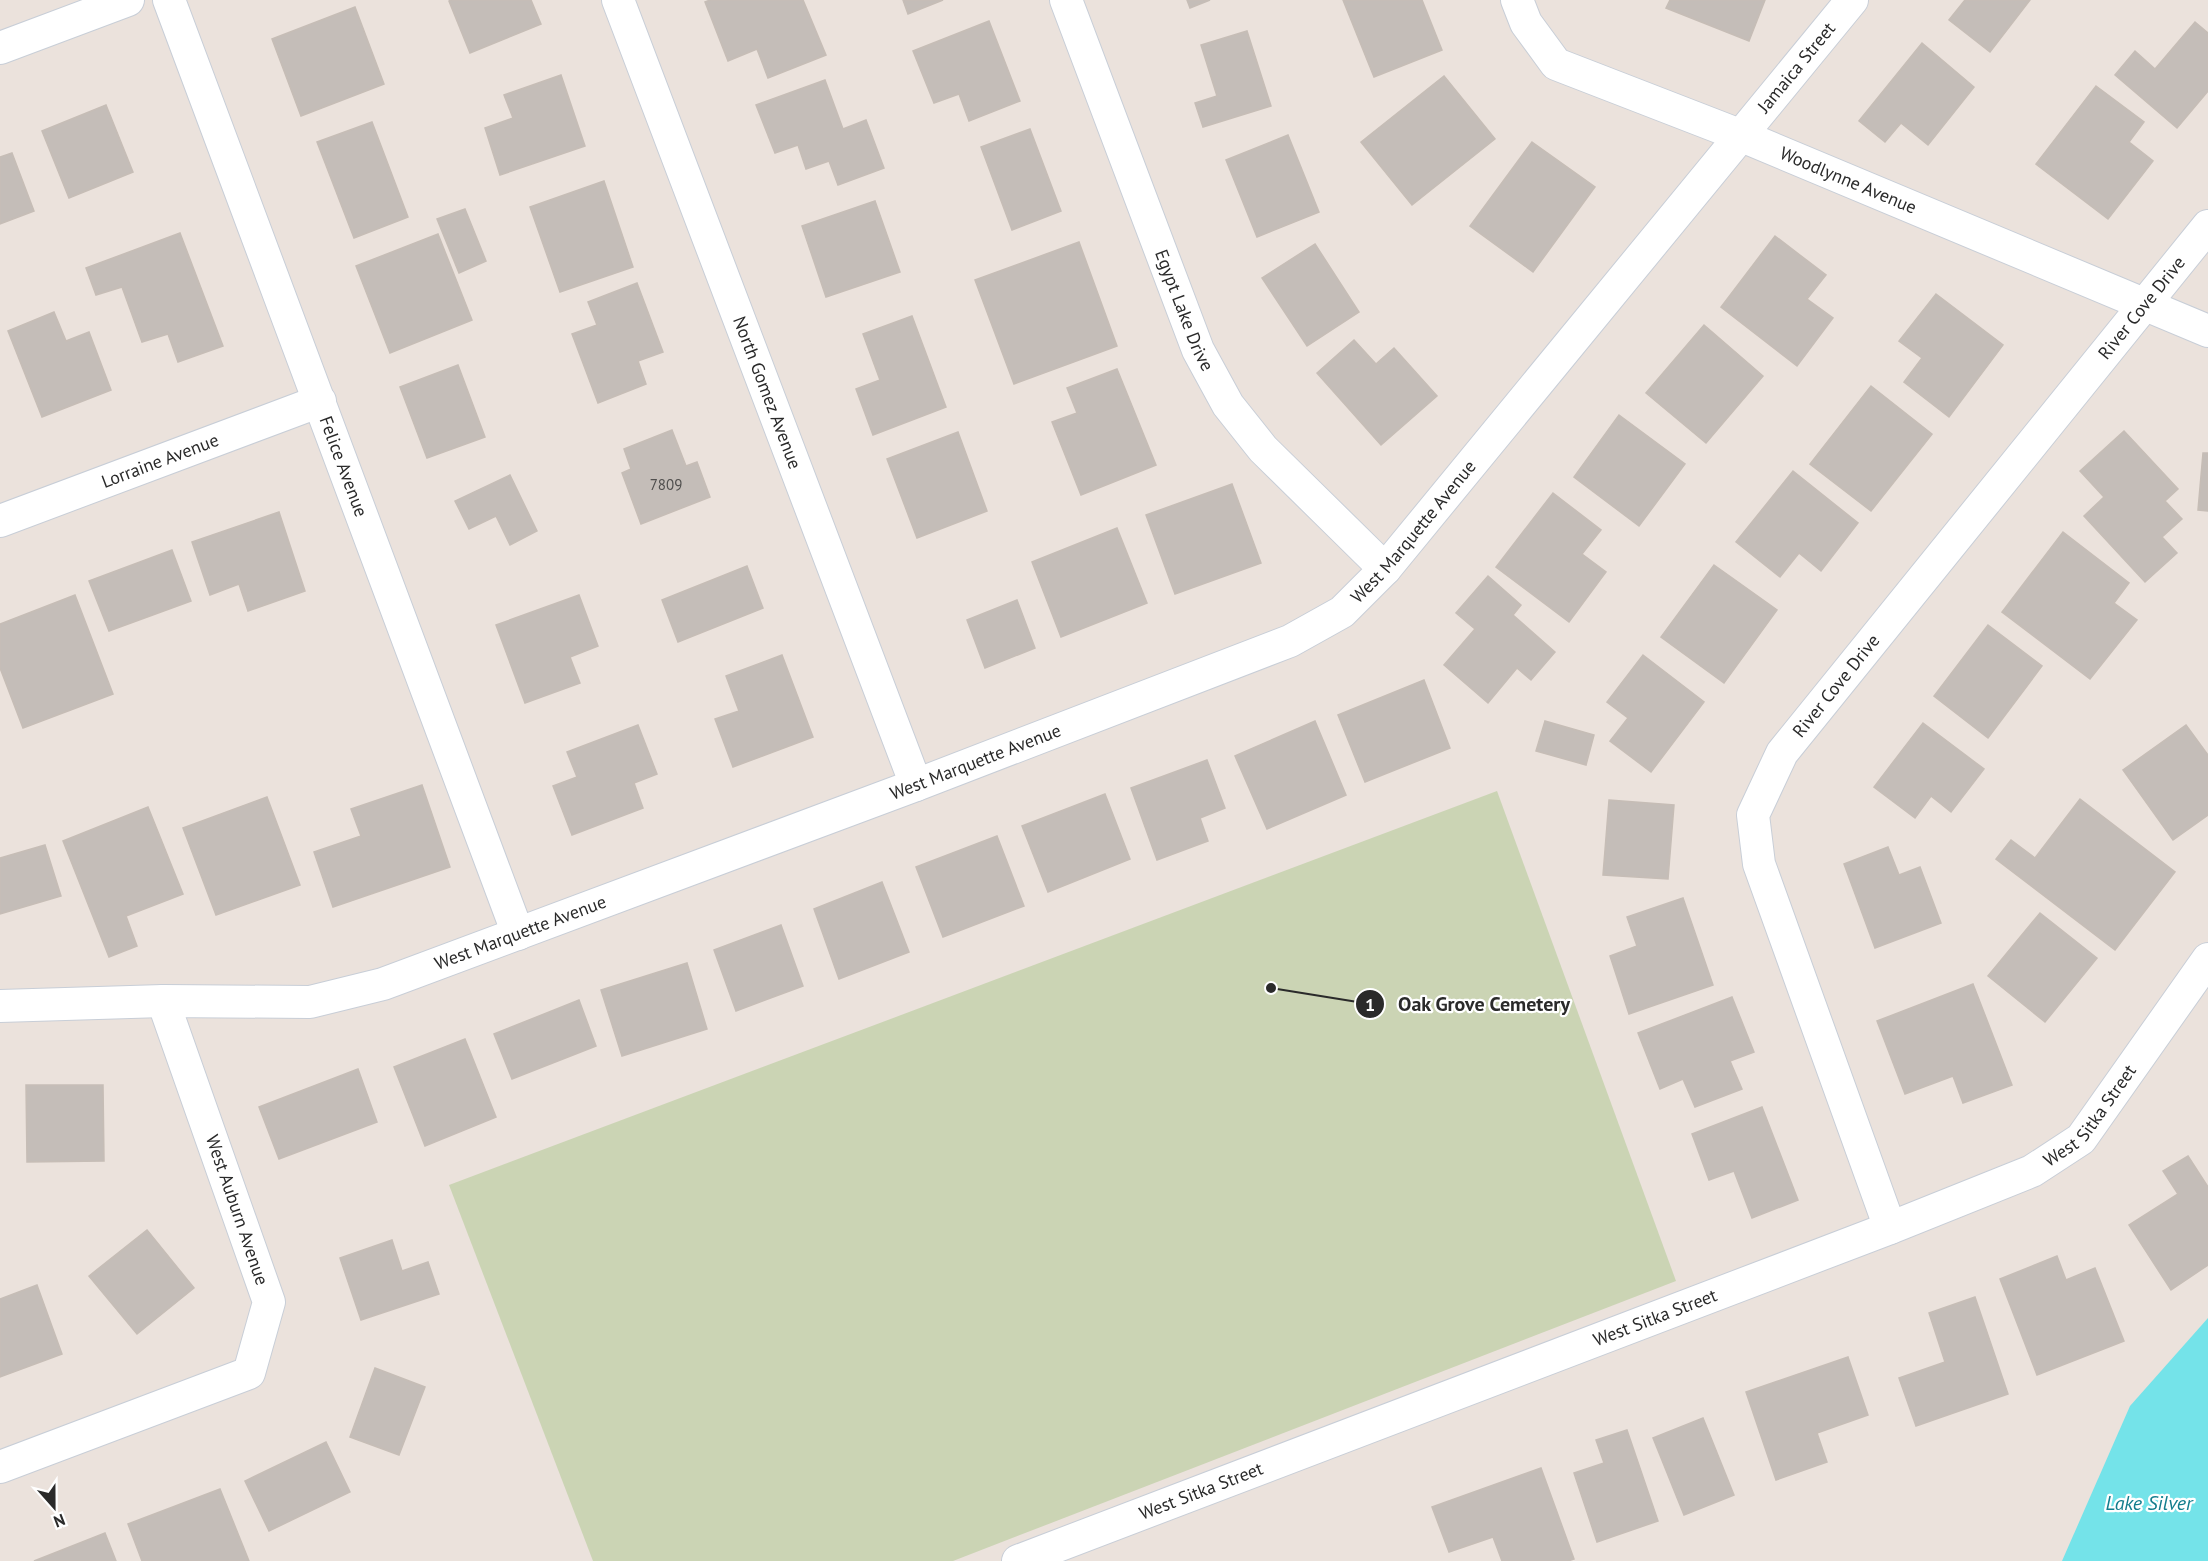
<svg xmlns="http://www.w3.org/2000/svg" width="2208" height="1561" viewBox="0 0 2208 1561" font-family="'PT Sans',sans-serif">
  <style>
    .cemetery { fill: #cbd4b4 }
    .water { fill: #74e3e9 }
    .building { fill: #c4bdb8; stroke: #c6bdb6; stroke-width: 1.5 }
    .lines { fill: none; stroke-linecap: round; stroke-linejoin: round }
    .street-casing { stroke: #c8ced7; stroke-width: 34 }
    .street { stroke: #fff; stroke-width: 32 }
    .labels { text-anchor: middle; stroke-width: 4.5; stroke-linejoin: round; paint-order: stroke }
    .number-label { font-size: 15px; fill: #504f4e }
    .street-label { font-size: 18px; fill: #2a2a2a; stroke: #fff }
    .water-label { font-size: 20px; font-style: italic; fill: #137d8d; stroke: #fff }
    .leader { fill: none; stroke: #2a2a2a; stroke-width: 2 }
    .callout-dot { fill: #2a2a2a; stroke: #fff; stroke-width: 2 }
    .mark-label { font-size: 18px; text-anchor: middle; font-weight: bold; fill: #fff }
    .callout-label { font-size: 20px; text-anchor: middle; font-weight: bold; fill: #2a2a2a; stroke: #fff; stroke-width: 4.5; stroke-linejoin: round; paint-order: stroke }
  </style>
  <rect width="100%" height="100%" fill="#ebe2dc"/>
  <polygon class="cemetery" points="1497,791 1676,1281 953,1561 593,1561 449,1185"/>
  <polygon class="water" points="2208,1318 2208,1561 2062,1561 2130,1406"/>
  <g class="building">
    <polygon points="451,0 531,0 541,24 470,53 449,1"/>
    <polygon points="710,0 803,0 826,55 768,78 757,49 728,61 705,2"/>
    <polygon points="903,0 943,0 908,14"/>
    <polygon points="1187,0 1210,0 1190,8"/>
    <polygon points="1343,0 1422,0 1442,50 1374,77"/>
    <polygon points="1670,0 1765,0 1749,41 1666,8"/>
    <polygon points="1965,0 2030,0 1990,52 1949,20"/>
    <polygon points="355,7 384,84 301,116 272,39"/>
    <polygon points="989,21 1020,101 969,121 959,94 934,103 913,51"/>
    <polygon points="2195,22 2208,33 2208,91 2177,128 2115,75 2135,51 2155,69"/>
    <polygon points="1247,31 1271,106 1203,127 1195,103 1217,96 1201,45"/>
    <polygon points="1922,43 1974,87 1928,145 1901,123 1885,142 1859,121"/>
    <polygon points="561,75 585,146 500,175 485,128 513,118 504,95"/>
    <polygon points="1444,76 1495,139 1412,205 1361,142"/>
    <polygon points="825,80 843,129 866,120 884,168 838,185 829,161 806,169 798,145 775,153 756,105"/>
    <polygon points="2096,86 2144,122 2129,142 2153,161 2108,219 2036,164"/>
    <polygon points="106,105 133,172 69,198 42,131"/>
    <polygon points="372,122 408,217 354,238 317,142"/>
    <polygon points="1030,129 1061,211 1012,230 981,147"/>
    <polygon points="1288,135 1319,212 1257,237 1226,160"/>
    <polygon points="1532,142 1595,187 1533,272 1470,226"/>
    <polygon points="12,153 34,211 0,224 0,157"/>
    <polygon points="604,181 633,267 560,292 530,207"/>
    <polygon points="875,201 900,272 826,297 802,226"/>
    <polygon points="465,209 486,261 459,273 437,219"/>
    <polygon points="180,233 223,346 178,362 168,334 142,342 122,287 96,295 86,268"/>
    <polygon points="438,234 472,320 390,353 356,266"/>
    <polygon points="1775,236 1826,275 1807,299 1833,318 1797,366 1721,307"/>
    <polygon points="1079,242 1117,346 1014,384 975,280"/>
    <polygon points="1315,244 1359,312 1307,346 1262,278"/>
    <polygon points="637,283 663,352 638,361 646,384 598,403 572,334 597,325 588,302"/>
    <polygon points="1936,294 2003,345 1949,417 1904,382 1922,358 1899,341"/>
    <polygon points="54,312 66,341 89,332 111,390 42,417 8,331"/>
    <polygon points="912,316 946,407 873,435 856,389 880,380 863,334"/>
    <polygon points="1704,325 1763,376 1706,443 1646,393"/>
    <polygon points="1354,340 1376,364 1394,348 1437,396 1381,445 1317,373"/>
    <polygon points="458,365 485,437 427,458 400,387"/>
    <polygon points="1117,369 1156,465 1081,495 1052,422 1077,413 1067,388"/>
    <polygon points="1871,386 1932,434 1871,511 1810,464"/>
    <polygon points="1619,415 1685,464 1639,526 1574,477"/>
    <polygon points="672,430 686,466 697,462 710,497 641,524 622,473 631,469 624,449"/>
    <polygon points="2124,431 2178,489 2165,501 2182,519 2162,537 2177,553 2145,582 2084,516 2104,497 2080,471"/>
    <polygon points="958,432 987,511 917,538 887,459"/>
    <polygon points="2203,453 2208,453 2208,511 2198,510"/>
    <polygon points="1793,471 1858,523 1821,571 1799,553 1780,577 1736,542"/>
    <polygon points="510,475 537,531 510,545 496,516 469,529 455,501"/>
    <polygon points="1232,484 1261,563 1175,594 1146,515"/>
    <polygon points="1553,493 1601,530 1582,554 1606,572 1569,622 1496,567"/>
    <polygon points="279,512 305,591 248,611 239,584 210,595 192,542"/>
    <polygon points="1117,528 1147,603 1061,637 1032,562"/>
    <polygon points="2063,532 2129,583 2114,603 2137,620 2090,679 2002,612"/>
    <polygon points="172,550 191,601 109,631 89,581"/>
    <polygon points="1714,565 1777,610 1724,683 1661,637"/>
    <polygon points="747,566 763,608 678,642 662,600"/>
    <polygon points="1488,576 1521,605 1513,615 1555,652 1531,680 1517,668 1488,703 1444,665 1475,629 1456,613"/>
    <polygon points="75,595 113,694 23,728 0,668 0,624"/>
    <polygon points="579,595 598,646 570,657 580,683 525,703 496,625"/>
    <polygon points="1017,600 1035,648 985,668 967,620"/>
    <polygon points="1988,625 2042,666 1988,738 1934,696"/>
    <polygon points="782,655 813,737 733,767 715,719 739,711 726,676"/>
    <polygon points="1643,655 1704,702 1651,772 1610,741 1628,718 1607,702"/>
    <polygon points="1424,680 1450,748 1365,782 1338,715"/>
    <polygon points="1315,721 1346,795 1267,829 1235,756"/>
    <polygon points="1545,721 1594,735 1586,765 1536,751"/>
    <polygon points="1923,723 1984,769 1951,812 1931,796 1915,818 1874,787"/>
    <polygon points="638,725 657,774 634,783 643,808 572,835 553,786 577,777 567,752"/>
    <polygon points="2186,725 2208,755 2208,815 2173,840 2123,770"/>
    <polygon points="1207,760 1225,808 1200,818 1208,841 1157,860 1131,788"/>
    <polygon points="422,785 450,867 333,907 314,852 361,836 351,809"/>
    <polygon points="1105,794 1130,859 1048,892 1022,826"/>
    <polygon points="267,797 300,885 216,915 183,828"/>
    <polygon points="2080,799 2175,872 2115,950 1996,859 2011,840 2035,858"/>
    <polygon points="1609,800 1674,805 1668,879 1603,875"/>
    <polygon points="148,807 183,894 126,916 137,946 109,957 63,841"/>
    <polygon points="997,836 1024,906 943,937 916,867"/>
    <polygon points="45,845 61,896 0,914 0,858"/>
    <polygon points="1888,847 1899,875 1920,867 1941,923 1875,948 1844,864"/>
    <polygon points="882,882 909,952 839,979 814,909"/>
    <polygon points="1683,898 1713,985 1629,1014 1610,956 1637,946 1627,917"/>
    <polygon points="2040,913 2097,958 2045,1022 1988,976"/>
    <polygon points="781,925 803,986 736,1011 714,950"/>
    <polygon points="687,963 707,1029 622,1056 601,990"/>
    <polygon points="1973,984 2012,1085 1963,1103 1953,1076 1905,1094 1877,1021"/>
    <polygon points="1732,997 1754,1052 1730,1061 1742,1089 1695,1107 1683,1079 1660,1089 1638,1033"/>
    <polygon points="579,1000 596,1046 512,1079 494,1034"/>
    <polygon points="465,1039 496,1117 425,1146 394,1067"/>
    <polygon points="358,1069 377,1122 279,1159 259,1107"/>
    <polygon points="26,1085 103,1085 104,1161 27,1162"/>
    <polygon points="1762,1107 1798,1200 1752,1218 1734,1171 1709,1180 1692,1134"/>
    <polygon points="2188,1156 2208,1187 2208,1265 2171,1290 2129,1225 2178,1194 2163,1171"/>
    <polygon points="147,1230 194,1288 137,1334 89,1276"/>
    <polygon points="392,1240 402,1271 428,1262 439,1294 361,1320 340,1258"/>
    <polygon points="2057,1256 2066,1280 2095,1268 2124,1341 2037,1375 2000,1279"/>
    <polygon points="37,1285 62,1354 0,1377 0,1299"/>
    <polygon points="1975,1297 2008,1394 1916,1426 1899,1378 1945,1362 1929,1313"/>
    <polygon points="1848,1357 1868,1415 1817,1433 1827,1462 1776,1480 1746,1392"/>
    <polygon points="375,1368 425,1387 399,1455 350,1437"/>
    <polygon points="1703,1418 1734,1495 1684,1515 1653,1438"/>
    <polygon points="1627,1430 1658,1521 1597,1542 1574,1473 1604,1463 1596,1440"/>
    <polygon points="326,1442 350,1492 269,1531 245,1481"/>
    <polygon points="1541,1468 1574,1559 1568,1561 1502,1561 1493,1537 1449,1552 1432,1507"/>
    <polygon points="220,1489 249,1561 142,1561 128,1524"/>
    <polygon points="105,1533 116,1561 34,1561"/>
  </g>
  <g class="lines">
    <defs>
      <g id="street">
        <path id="s1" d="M169,0L518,934"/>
        <path id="s2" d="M618,0L916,785"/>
        <path id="s3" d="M1066,0L1198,350L1228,405L1263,449L1385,569"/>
        <path id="s4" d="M1517,0L1526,23L1556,64L1742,136L2208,331"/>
        <polyline points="0,48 128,0"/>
        <path id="s5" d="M0,521L320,401"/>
        <path id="s6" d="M0,1006L163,1001L310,1002L383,984L916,785L1290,641L1342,612L1385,569L1852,0"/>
        <path id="s7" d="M1890,1228L1759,864L1753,815L1782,753L2208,226"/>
        <polyline points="0,1467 249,1373 269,1302 163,1001"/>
        <path id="s8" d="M1018,1561L1890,1228L2032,1171L2081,1139L2208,959"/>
      </g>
    </defs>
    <use href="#street" class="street-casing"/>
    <use href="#street" class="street"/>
  </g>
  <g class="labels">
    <g class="number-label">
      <text x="666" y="490">7809</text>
    </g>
    <g class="street-label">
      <text dy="6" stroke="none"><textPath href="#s6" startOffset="2124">Jamaica Street</textPath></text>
      <text dy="6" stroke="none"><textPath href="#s4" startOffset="390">Woodlynne Avenue</textPath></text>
      <text dy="6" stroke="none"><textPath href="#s7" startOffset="1077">River Cove Drive</textPath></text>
      <text dy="6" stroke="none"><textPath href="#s3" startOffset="332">Egypt Lake Drive</textPath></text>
      <text dy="6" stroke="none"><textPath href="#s2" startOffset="420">North Gomez Avenue</textPath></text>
      <text dy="6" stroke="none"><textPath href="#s5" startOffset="171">Lorraine Avenue</textPath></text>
      <text dy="6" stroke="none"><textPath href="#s1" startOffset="498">Felice Avenue</textPath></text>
      <text dy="6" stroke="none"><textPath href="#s6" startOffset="1522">West Marquette Avenue</textPath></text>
      <text dy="6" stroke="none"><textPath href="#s7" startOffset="591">River Cove Drive</textPath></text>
      <text dy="6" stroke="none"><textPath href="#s6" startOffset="1018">West Marquette Avenue</textPath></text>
      <text dy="6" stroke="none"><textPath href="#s6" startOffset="532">West Marquette Avenue</textPath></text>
      <text dy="6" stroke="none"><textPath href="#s8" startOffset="1168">West Sitka Street</textPath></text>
      <text transform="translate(237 1210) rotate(71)" y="6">West Auburn Avenue</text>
      <text dy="6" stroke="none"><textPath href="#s8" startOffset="682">West Sitka Street</textPath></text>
      <text dy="6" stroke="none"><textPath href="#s8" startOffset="196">West Sitka Street</textPath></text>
    </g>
    <g class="water-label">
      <text x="2149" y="1510">Lake Silver</text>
    </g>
  </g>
  <path class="leader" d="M1271 988L1370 1004"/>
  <g class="callout-dot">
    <circle cx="1271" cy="988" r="6"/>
    <circle cx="1370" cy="1004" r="15"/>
  </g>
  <g class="mark-label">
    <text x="1370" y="1011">1</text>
  </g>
  <g class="callout-label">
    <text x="1484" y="1011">Oak Grove Cemetery</text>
  </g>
  <g transform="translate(54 1507) rotate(159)" stroke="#ffffff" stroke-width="4.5" paint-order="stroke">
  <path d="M0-4.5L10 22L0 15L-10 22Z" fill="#2a2a2a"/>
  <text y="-9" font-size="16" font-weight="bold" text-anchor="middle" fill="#2a2a2a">N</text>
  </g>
</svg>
